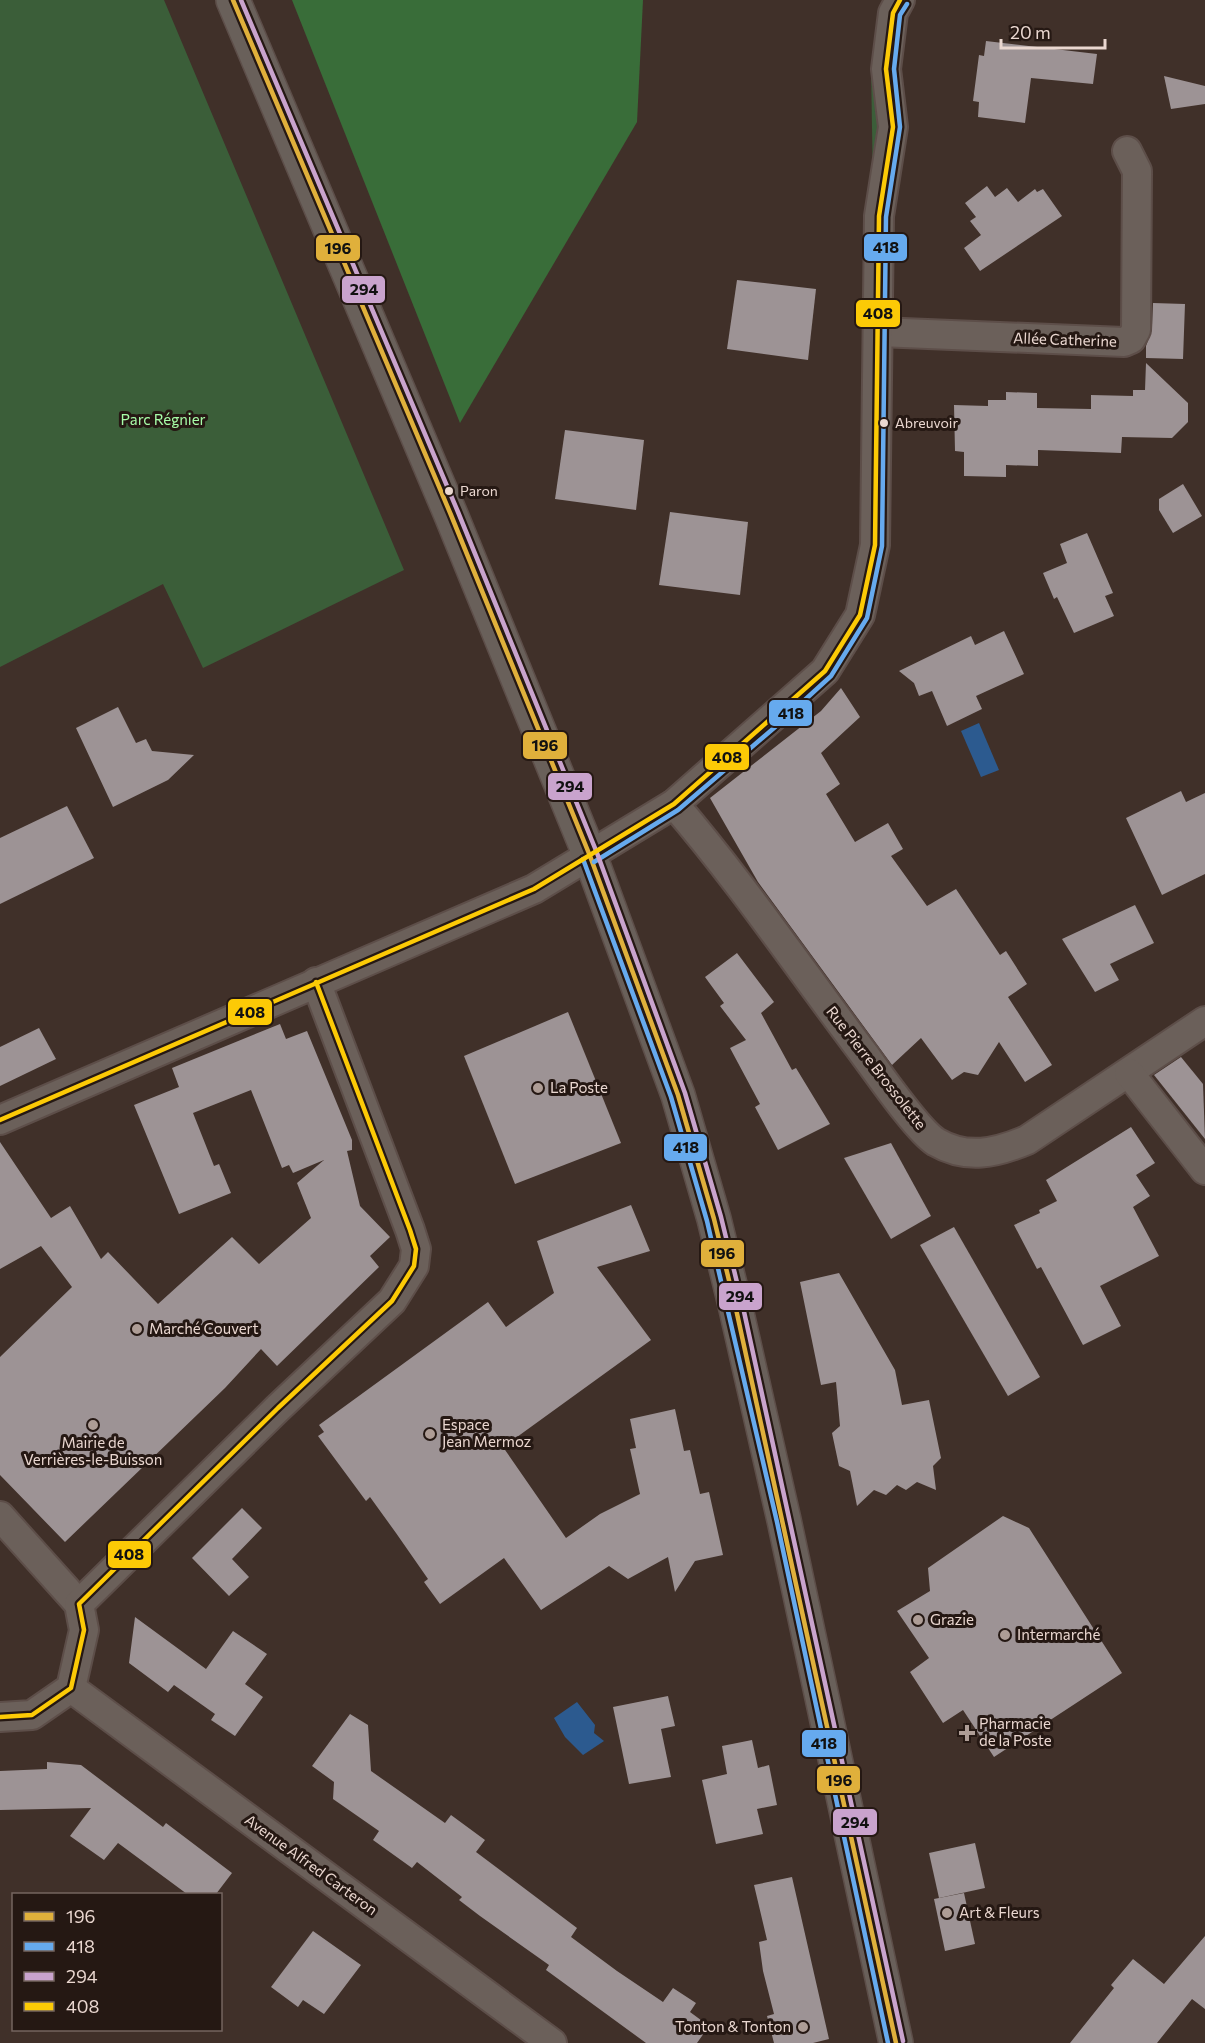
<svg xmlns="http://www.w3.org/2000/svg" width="1205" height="2043" viewBox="0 0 1205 2043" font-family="Commissioner,sans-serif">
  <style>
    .green { fill: #3b5e39 }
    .forest { fill: #396d39 }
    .water { fill: #2c5a8f }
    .building { fill: #9d9395 }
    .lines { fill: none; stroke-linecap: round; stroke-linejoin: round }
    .street-casing { stroke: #5d4e49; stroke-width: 32 }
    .secondary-casing { stroke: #5d4e49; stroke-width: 36 }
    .street { stroke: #6b605a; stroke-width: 28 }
    .secondary { stroke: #69605a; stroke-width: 33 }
    .bus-1-casing { stroke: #251813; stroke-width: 9 }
    .bus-2-casing { stroke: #251813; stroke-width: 9 }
    .bus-3-casing { stroke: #251813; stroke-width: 9 }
    .bus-4-casing { stroke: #251813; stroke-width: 9 }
    .bus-1 { stroke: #e0b03b; stroke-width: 4.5 }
    .bus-2 { stroke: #6ae; stroke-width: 4.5 }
    .bus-3 { stroke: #c9a3cd; stroke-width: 4.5 }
    .bus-4 { stroke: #fcca06; stroke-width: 4.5 }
    .bus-dot { fill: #ead7d0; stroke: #251813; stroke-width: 2 }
    .poi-dot { fill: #ae9d96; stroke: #251813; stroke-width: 2 }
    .labels { text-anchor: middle; stroke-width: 6; stroke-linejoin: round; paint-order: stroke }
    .bus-label { font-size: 14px; fill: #ead7d0; stroke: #251813; text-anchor: start }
    .street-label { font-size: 15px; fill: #ead7d0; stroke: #251813 }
    .park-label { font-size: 15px; fill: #a7fda8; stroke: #251813 }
    .poi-label { font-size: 15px; fill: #ead7d0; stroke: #251813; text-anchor: start }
    .line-badge { stroke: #251813; stroke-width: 2 }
    .pale-badge-label { font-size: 16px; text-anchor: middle; font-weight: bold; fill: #111 }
  </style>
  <rect width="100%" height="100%" fill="#403029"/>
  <g class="green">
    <polygon points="0,0 164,0 404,570 203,668 163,584 0,667"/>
    <polygon points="871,65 882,99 873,189"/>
  </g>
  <polygon class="forest" points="292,0 643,0 637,122 460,423"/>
  <g class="water">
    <polygon points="979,723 999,770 981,777 961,731"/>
    <polygon points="577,1702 595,1725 594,1733 604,1741 583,1755 565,1737 554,1718"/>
  </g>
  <g class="building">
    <polygon points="986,41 1097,54 1093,84 1031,78 1025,123 978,117 979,102 973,101 979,55 984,56"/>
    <polygon points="1164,76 1205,86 1205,104 1171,109"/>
    <polygon points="987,186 995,197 1007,188 1018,202 1035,189 1037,192 1043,189 1062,216 980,271 964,248 981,235 970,221 976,217 965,203"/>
    <polygon points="737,280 816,289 808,360 727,349"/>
    <polygon points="1153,303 1185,304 1183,359 1146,358 1146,346 1152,330"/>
    <polygon points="1146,363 1188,403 1188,422 1172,438 1122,437 1121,453 1038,450 1038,466 1006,465 1006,477 964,476 964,452 955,451 954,405 988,406 988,400 1006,400 1006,392 1037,393 1037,408 1091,409 1091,395 1133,396 1133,390 1145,390"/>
    <polygon points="565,430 644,440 636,510 555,499"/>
    <polygon points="1183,484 1202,516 1173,533 1159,510 1159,499"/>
    <polygon points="670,512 748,522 740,595 659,585"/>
    <polygon points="1087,533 1113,593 1105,596 1114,616 1074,633 1057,597 1054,599 1043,573 1067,563 1060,544"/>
    <polygon points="1004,631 1024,674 976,696 982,709 947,726 932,691 919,696 914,683 899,671 971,636 975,645"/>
    <polygon points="841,688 860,717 821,753 840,784 826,794 855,842 888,823 903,849 891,856 927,906 956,889 1000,955 1006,951 1027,984 1008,997 1052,1065 1025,1082 999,1042 978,1075 964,1072 952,1080 921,1038 892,1065 758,882 710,798 821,711"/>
    <polygon points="118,707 136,743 146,739 152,751 194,755 168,780 113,807 76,728"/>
    <polygon points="1181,791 1186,802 1205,793 1205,874 1162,895 1126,818"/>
    <polygon points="67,806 94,858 0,904 0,838"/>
    <polygon points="1135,905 1154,943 1110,964 1119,980 1095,992 1062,939"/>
    <polygon points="737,953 774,1002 761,1013 792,1070 796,1068 830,1124 778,1150 755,1107 760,1104 730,1048 746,1040 720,1006 724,1003 705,977"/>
    <polygon points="568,1012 621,1143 515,1184 464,1056"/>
    <polygon points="280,1024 286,1039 307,1031 345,1123 352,1140 352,1150 347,1151 360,1206 390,1237 370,1256 379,1267 277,1366 261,1349 225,1388 65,1542 0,1475 0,1357 72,1287 41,1246 0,1269 0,1142 51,1218 70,1206 101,1259 108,1252 158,1304 232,1237 259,1264 311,1218 297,1183 324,1160 293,1173 289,1165 282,1168 251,1090 193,1113 214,1166 219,1164 231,1193 179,1214 134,1105 179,1087 172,1068"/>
    <polygon points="39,1028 56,1059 0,1086 0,1047"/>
    <polygon points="1181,1057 1203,1084 1205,1139 1154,1075"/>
    <polygon points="1131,1127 1155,1163 1136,1175 1150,1196 1133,1207 1159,1256 1100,1286 1121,1326 1083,1345 1041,1267 1037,1269 1014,1225 1040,1213 1039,1210 1057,1201 1046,1180"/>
    <polygon points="891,1143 931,1216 891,1239 844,1158"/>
    <polygon points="631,1205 650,1251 597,1267 651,1340 503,1447 566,1538 600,1514 640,1494 630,1449 636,1448 630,1419 675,1409 684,1451 690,1450 700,1494 709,1492 723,1555 695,1561 675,1592 668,1557 628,1579 609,1566 541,1610 504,1558 440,1604 424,1582 428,1579 396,1533 370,1497 366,1501 318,1436 324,1432 319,1425 488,1302 506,1327 554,1293 537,1241"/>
    <polygon points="954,1227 1040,1377 1008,1396 920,1245"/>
    <polygon points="839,1273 895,1370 902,1405 929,1400 941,1458 933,1466 936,1490 917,1482 906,1490 897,1485 886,1495 874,1490 857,1506 850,1471 839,1466 832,1433 840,1426 836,1382 821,1385 800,1282"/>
    <polygon points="242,1508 262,1528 232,1559 249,1577 229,1596 192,1558"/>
    <polygon points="1003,1516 1029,1528 1122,1673 994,1757 963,1710 943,1723 910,1672 929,1658 897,1611 930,1591 928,1568"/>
    <polygon points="135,1617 206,1669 233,1631 267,1654 245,1684 263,1697 235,1736 211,1720 215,1714 174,1685 168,1692 129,1663"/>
    <polygon points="668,1696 675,1726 661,1729 671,1777 629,1784 613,1707"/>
    <polygon points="350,1714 368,1725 371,1771 445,1823 451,1815 485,1840 476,1852 577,1928 571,1937 617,1971 663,2002 673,1988 696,2003 690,2012 709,2026 697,2043 646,2043 546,1970 549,1965 480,1916 459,1900 462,1897 417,1862 412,1868 373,1840 379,1831 333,1799 334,1782 312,1766"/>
    <polygon points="752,1740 758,1768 769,1765 777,1805 757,1809 763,1834 716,1844 702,1780 727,1774 722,1746"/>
    <polygon points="47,1762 81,1765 163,1827 166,1823 232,1873 216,1894 187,1894 118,1843 104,1860 70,1836 91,1808 0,1810 0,1771 47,1769"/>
    <polygon points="975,1843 985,1888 939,1898 929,1853"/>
    <polygon points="792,1877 829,2039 813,2043 774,2043 767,2016 774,2014 763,1971 759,1942 767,1940 754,1885"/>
    <polygon points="964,1893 975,1944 945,1951 934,1899"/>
    <polygon points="313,1931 361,1965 324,2014 303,2000 298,2007 271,1987"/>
    <polygon points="1205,1936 1205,2009 1192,1999 1157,2043 1070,2043 1114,1988 1111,1985 1133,1959 1164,1984"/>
  </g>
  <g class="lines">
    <defs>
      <g id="street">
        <polyline points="879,332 1124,342 1131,339 1136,330 1137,171 1127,151"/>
        <path d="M674,804C741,882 802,972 864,1054C878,1073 918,1131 936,1142C967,1160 996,1153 1027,1140L1205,1021"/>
        <polyline points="1129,1073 1205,1170"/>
        <polyline points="0,1120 534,889 674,804 825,671 860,615 875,545 879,216 893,127 886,69 893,13 900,0"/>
        <polyline points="0,1516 79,1604 84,1630 71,1688 32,1715 0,1717"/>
        <polyline points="79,1604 278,1408 392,1301 414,1266 416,1249 410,1230 316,982"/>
        <polyline points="71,1688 552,2043"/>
      </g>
      <polyline id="secondary" points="233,0 451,515 590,856 678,1095 714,1219 736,1309 784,1520 896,2043"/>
    </defs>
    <use href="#street" class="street-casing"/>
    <use href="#secondary" class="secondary-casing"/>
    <use href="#street" class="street"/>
    <use href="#secondary" class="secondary"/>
    <defs>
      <polyline id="bus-1" points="233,0 451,515 590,856 678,1095 714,1219 736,1309 896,2043"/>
      <g id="bus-2">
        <polyline points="583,859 671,1097 707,1221 777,1522 888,2043"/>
        <polyline points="594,862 678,810 774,728 831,676 867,618 882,546 886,217 900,127 894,69 900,15 907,4"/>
      </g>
      <polyline id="bus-3" points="241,0 458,512 597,853 685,1093 721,1217 743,1307 903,2041"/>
      <g id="bus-4">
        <polyline points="0,1120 534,889 674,804 825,671 860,615 875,545 879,216 893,127 886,69 893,13 900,0"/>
        <polyline points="0,1717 32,1715 71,1688 84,1630 79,1604 278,1408 392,1301 414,1266 416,1249 410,1230 316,982"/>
      </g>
    </defs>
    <use href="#bus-1" class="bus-1-casing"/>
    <use href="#bus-2" class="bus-2-casing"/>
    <use href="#bus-3" class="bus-3-casing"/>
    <use href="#bus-4" class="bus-4-casing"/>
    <use href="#bus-1" class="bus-1"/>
    <use href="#bus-2" class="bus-2"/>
    <use href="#bus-3" class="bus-3"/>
    <use href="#bus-4" class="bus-4"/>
  </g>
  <g class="bus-dot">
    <circle cx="884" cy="423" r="5"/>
    <circle cx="449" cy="491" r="5"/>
  </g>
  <g class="poi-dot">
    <circle cx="538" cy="1088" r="6"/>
    <circle cx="137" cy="1329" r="6"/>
    <circle cx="93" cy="1425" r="6"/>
    <circle cx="430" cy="1434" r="6"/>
    <circle cx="918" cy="1620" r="6"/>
    <circle cx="1005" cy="1635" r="6"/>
    <path d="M964 1724h6v6h6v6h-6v6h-6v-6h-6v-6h6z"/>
    <circle cx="947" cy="1913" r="6"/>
    <circle cx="803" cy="2027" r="6"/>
  </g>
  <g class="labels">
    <g class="bus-label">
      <text x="895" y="428">Abreuvoir</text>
      <text x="460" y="496">Paron</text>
    </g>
    <g class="street-label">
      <text transform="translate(1065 340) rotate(2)" y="5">Allée Catherine</text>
      <text transform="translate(876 1068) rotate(52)" y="5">Rue Pierre Brossolette</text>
      <text transform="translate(311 1865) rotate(36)" y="5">Avenue Alfred Carteron</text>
    </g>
    <g class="park-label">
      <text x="163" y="425">Parc Régnier</text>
    </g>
    <g class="poi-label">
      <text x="550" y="1093">La Poste</text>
      <text x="149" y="1334">Marché Couvert</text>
      <text x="442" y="1430">Espace<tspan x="442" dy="17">Jean Mermoz</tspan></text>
      <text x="93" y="1448" text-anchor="middle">Mairie de<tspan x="93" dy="17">Verrières-le-Buisson</tspan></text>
      <text x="930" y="1625">Grazie</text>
      <text x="1017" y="1640">Intermarché</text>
      <text x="979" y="1729">Pharmacie<tspan x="979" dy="17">de la Poste</tspan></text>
      <text x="959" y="1918">Art &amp; Fleurs</text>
      <text x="791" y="2032" text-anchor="end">Tonton &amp; Tonton</text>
    </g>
  </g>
  <g class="line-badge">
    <rect x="863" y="233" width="45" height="29" rx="6" fill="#6ae"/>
    <rect x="315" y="234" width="46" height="28" rx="6" fill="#e0b03b"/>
    <rect x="341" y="275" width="45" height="29" rx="6" fill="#c9a3cd"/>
    <rect x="855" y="299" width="46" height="29" rx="6" fill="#fcca06"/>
    <rect x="768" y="699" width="45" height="28" rx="6" fill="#6ae"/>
    <rect x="522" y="731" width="46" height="29" rx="6" fill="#e0b03b"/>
    <rect x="704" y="743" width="46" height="28" rx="6" fill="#fcca06"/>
    <rect x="547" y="772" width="46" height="29" rx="6" fill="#c9a3cd"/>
    <rect x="227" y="998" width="46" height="28" rx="6" fill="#fcca06"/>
    <rect x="663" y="1133" width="45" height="29" rx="6" fill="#6ae"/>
    <rect x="700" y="1239" width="45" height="29" rx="6" fill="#e0b03b"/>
    <rect x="718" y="1282" width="45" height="29" rx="6" fill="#c9a3cd"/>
    <rect x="107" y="1540" width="45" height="29" rx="6" fill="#fcca06"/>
    <rect x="801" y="1729" width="46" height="29" rx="6" fill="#6ae"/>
    <rect x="816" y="1765" width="45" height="29" rx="6" fill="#e0b03b"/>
    <rect x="832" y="1808" width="46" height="28" rx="6" fill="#c9a3cd"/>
  </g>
  <g class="pale-badge-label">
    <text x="886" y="253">418</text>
    <text x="338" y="254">196</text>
    <text x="364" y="295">294</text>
    <text x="878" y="319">408</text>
    <text x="791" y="719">418</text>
    <text x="545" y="751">196</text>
    <text x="727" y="763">408</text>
    <text x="570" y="792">294</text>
    <text x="250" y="1018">408</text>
    <text x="686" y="1153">418</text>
    <text x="722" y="1259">196</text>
    <text x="740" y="1302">294</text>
    <text x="129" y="1560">408</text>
    <text x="824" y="1749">418</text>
    <text x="839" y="1786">196</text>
    <text x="855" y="1828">294</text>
  </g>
  <rect x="12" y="1893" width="210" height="138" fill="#251813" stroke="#74645f" stroke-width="1.5"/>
  <rect x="24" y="1912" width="30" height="9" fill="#e0b03b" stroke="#74645f" stroke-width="1.5"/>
  <text x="66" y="1923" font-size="18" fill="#ead7d0">196</text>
  <rect x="24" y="1942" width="30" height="9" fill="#66aaee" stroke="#74645f" stroke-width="1.5"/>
  <text x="66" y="1953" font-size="18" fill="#ead7d0">418</text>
  <rect x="24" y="1972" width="30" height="9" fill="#c9a3cd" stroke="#74645f" stroke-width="1.5"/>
  <text x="66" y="1983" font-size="18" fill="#ead7d0">294</text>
  <rect x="24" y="2002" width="30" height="9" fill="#fcca06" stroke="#74645f" stroke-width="1.5"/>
  <text x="66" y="2013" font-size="18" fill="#ead7d0">408</text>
  <path d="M1001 39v9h104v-9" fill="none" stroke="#ead7d0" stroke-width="3"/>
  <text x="1010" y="39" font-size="18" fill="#ead7d0" stroke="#251813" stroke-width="4.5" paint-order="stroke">20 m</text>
</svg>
